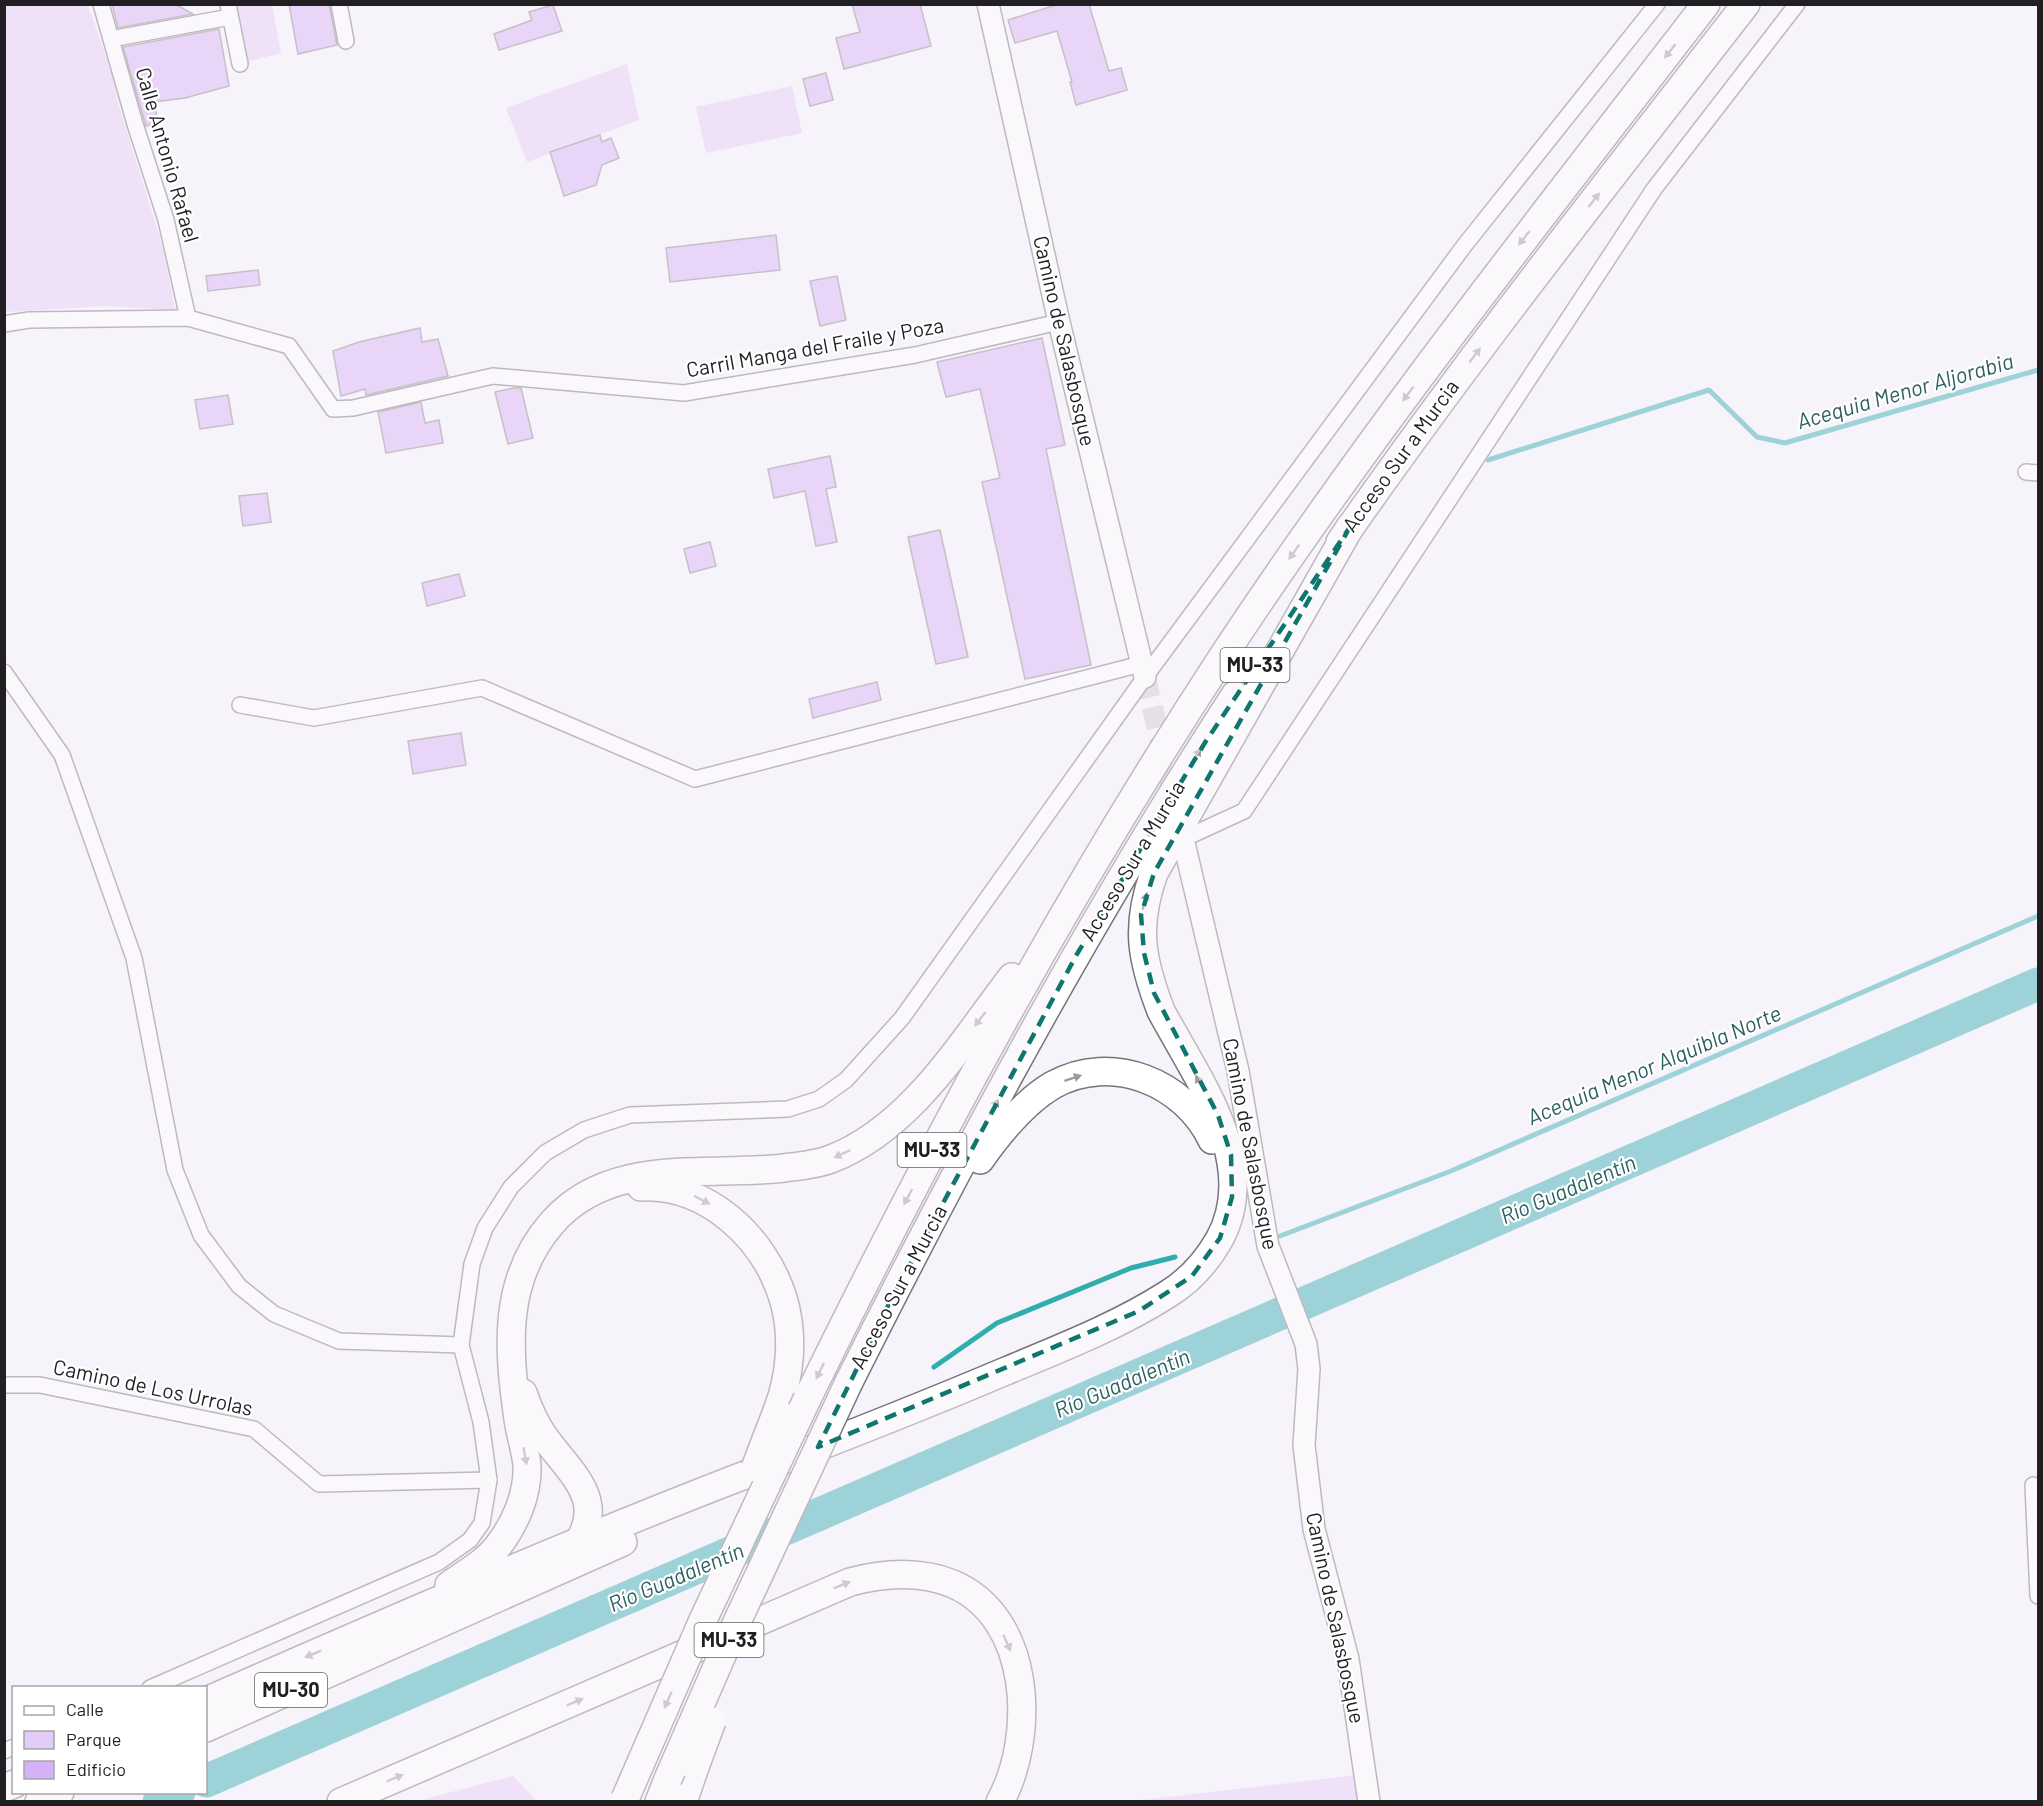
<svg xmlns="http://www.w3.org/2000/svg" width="2043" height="1806" viewBox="0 0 2043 1806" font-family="Barlow,sans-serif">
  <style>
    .green { fill: #e3ccf7 }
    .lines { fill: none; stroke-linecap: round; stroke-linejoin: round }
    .stream { stroke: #30adaf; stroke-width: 5 }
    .river { stroke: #30adaf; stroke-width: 33 }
    .building { fill: #d7b1f7; stroke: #88858b; stroke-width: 1.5 }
    .secondary-tunnel { stroke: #ccc9cf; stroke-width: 21; stroke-dasharray: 21 10; stroke-linecap: butt }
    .street-casing { stroke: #77747a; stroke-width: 18 }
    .secondary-casing { stroke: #77747a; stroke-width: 24 }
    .highway-casing { stroke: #77747a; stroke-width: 30 }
    .street { stroke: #fff; stroke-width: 15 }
    .secondary { stroke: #fff; stroke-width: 21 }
    .highway { stroke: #fff; stroke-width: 27 }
    .highway-bridge-casing { stroke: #77747a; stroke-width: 30; stroke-linecap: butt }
    .highway-bridge { stroke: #fff; stroke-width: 27 }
    .oneway { fill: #9b9a9c }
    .marked { fill: none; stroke: #0f766e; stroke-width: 4.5; stroke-dasharray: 12 8; stroke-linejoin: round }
    .labels { text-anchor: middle; stroke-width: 4.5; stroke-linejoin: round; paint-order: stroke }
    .shield { fill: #fff; stroke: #646264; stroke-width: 1.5 }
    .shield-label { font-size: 20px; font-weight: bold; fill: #211f22 }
    .street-label { font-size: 21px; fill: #211f22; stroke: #fff }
    .water-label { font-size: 22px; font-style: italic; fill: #2e6061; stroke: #fff }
  </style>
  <rect width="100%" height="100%" fill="#f7f3fa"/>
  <g class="green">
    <polygon points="4,5 88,5 114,80 116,96 164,251 175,310 108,306 5,312"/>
    <polygon points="235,5 272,5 281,53 246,62"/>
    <polygon points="627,64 639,120 527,162 506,108"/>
    <polygon points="792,86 802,133 706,153 696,107"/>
    <polygon points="1357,1775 1360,1802 1125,1802"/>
    <polygon points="513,1776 537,1801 421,1801 432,1797"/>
  </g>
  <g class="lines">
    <g class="stream">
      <polyline points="1488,460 1709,390 1757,437 1785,443 2038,370"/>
      <polyline points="1280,1236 1451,1171 2038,916"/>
      <polyline points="934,1367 997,1323 1131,1268 1175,1257"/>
    </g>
    <g class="river">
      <polyline points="206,1781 2038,984"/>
      <polyline points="159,1802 179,1792"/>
    </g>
  </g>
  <g class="building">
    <polygon points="112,4 175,4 193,14 118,28"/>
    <polygon points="289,4 329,4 337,45 298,54"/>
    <polygon points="852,4 920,4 931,46 844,69 836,38 860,32"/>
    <polygon points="1059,4 1089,4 1109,71 1121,68 1127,90 1076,105 1070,82 1072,82 1057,31 1015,43 1008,20"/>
    <polygon points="553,5 562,31 499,50 494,34 532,20 529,12"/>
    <polygon points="219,29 229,86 185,98 154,102 158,123 146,126 123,47"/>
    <polygon points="826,73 833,100 810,106 803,79"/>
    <polygon points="600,135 602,142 611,138 619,158 602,165 596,185 564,196 550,152"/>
    <polygon points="776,235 780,270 670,282 666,248"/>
    <polygon points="258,270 260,285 208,291 206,276"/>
    <polygon points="837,276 846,320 820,326 810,281"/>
    <polygon points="420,328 422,342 438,339 448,376 366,395 365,389 341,396 333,351 359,342"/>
    <polygon points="1042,338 1065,445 1046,449 1091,665 1025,679 982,482 1000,478 980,389 946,397 937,362"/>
    <polygon points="514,388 521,388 533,438 508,444 495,392"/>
    <polygon points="228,395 233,424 200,429 195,400"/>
    <polygon points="421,402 425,423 439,420 443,443 386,453 378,412"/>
    <polygon points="830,456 836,487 826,489 837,542 816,546 805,491 774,498 768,469"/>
    <polygon points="267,493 271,522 243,526 239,496"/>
    <polygon points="940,530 968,657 936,664 908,537"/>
    <polygon points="710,542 716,566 690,573 684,549"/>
    <polygon points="459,574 465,596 427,606 422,583"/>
    <polygon points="877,682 881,700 813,718 809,699"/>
    <polygon points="461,733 466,765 413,774 408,741"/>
  </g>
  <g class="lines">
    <polyline class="secondary-tunnel" points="1145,677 1175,803"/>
    <defs>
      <g id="street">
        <polyline points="101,4 135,124 166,220 188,318"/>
        <polyline points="228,4 240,64"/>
        <polyline points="339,4 346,41"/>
        <polyline points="111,39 230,17"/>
        <polyline points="4,324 29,320 188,318 289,346 333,409 353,408 493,376 684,393 915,355 1059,322"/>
        <polyline points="2026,472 2038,473"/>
        <polyline points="4,672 62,755 134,958 175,1170 201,1235 239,1286 274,1314 339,1341 461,1345"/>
        <polyline points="240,705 314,718 482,688 695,779 1141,664"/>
        <polyline points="1183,839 1244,811 1654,189 1797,4"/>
        <polyline points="4,1385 40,1385 254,1429 319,1484 489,1480"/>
        <polyline points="2033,1485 2038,1596"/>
        <polyline points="150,1688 439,1562 470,1540 482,1523 489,1480 481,1422 461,1345 472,1264 485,1228 511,1187 545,1153 584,1130 630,1115 788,1109 819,1099 846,1080 902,1018 1145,677 1464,246 1657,4"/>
        <polyline points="4,1751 14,1747"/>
      </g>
      <g id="secondary">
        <polyline points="988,4 1059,322 1145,677"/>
        <polyline points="1183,839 1238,1071 1268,1246 1306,1344 1309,1369 1304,1445 1314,1529 1348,1659 1369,1802"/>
      </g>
      <g id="highway">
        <path d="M1340,542C1468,358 1608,182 1746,4"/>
        <path d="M980,1160C999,1133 1024,1102 1053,1085C1112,1052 1185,1083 1212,1140"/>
        <path d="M641,1187C707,1184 764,1237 783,1298C794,1334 791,1375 777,1411"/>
        <path d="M849,1382C967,1147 1092,915 1235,695"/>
        <path d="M523,1393C528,1407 534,1422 543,1435C569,1473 612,1501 572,1551"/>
        <path d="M807,1399C932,1144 1067,894 1223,656C1372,430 1541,218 1706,4"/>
        <path d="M449,1585C465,1574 486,1562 498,1546C515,1524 528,1495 527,1466C526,1451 520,1435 518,1419C508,1349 502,1280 552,1223C610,1156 707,1177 784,1168C799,1166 816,1165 831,1159C911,1128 961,1043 1012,977"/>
        <path d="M206,1701C380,1625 554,1549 732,1480C824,1445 916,1409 1006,1371C1061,1348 1118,1326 1168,1294C1189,1281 1207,1261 1219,1240C1262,1163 1196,1077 1161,1011C1141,959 1135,926 1154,873L1350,527"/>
        <polyline points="206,1728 623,1542"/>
        <polyline points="4,1788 14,1784"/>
        <polyline points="39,1802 60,1792"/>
        <path d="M341,1802L850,1582C884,1573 919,1570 953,1584C1032,1618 1036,1736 1000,1802"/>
        <polyline points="659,1802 668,1779"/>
        <polyline points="683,1802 695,1767"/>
      </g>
    </defs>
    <use href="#street" class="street-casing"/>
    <use href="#secondary" class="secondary-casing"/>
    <use href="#highway" class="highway-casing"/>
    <use href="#street" class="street"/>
    <use href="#secondary" class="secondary"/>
    <use href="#highway" class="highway"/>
    <defs>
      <g id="highway-bridge">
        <polyline points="755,1468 777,1411"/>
        <polyline points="695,1767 712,1721"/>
        <polyline points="668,1779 730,1637 849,1382"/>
        <polyline points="625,1799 703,1620 807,1399"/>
      </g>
    </defs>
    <use href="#highway-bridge" class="highway-bridge-casing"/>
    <use href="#highway-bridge" class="highway-bridge"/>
  </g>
  <defs><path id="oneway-solid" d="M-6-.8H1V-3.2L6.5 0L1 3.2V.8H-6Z" transform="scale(1.5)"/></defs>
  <g class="oneway">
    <use href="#oneway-solid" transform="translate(1670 51) rotate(128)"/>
    <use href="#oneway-solid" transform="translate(1594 200) rotate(-52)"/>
    <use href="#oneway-solid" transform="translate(1524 238) rotate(128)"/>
    <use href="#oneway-solid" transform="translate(1475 355) rotate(-53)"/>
    <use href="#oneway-solid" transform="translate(1408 394) rotate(127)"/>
    <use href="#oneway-solid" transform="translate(1294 552) rotate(125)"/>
    <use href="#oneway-solid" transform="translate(1196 756) rotate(-59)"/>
    <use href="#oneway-solid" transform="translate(1145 901) rotate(-76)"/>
    <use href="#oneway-solid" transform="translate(980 1019) rotate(128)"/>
    <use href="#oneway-solid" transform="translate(1073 1078) rotate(-18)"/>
    <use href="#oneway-solid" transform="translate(1200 1083) rotate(-119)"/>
    <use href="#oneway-solid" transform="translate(994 1107) rotate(-62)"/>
    <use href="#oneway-solid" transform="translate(842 1154) rotate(155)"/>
    <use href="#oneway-solid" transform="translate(908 1197) rotate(118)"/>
    <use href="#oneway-solid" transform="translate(702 1200) rotate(28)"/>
    <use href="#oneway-solid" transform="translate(820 1371) rotate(116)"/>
    <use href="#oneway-solid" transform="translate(525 1456) rotate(80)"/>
    <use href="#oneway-solid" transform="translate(842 1585) rotate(-22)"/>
    <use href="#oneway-solid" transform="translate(1007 1643) rotate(65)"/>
    <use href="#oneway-solid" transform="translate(313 1654) rotate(157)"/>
    <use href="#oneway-solid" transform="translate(668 1700) rotate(114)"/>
    <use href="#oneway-solid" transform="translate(575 1702) rotate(-23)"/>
    <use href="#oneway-solid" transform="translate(395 1778) rotate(-23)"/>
  </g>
  <path d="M0 0H2043V1806H0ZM1350,527L1154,873L1141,915L1144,953L1154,993L1218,1115L1231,1155L1232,1197L1220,1238L1192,1276L1139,1311L818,1447L892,1298L1077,954L1206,741Z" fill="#f7f3fa" fill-opacity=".55" fill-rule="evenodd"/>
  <path class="marked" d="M1350,527L1154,873L1141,915L1144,953L1154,993L1218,1115L1231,1155L1232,1197L1220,1238L1192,1276L1139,1311L818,1447L892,1298L1077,954L1206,741Z"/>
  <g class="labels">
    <g class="shield">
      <rect x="1220.5" y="648" width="69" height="34" rx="4.5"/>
      <rect x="897.5" y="1133" width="69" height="34" rx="4.5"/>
      <rect x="694.5" y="1623" width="69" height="34" rx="4.5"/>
      <rect x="255" y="1673" width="72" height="34" rx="4.5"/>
    </g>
    <g class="shield-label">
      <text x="1255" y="672">MU-33</text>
      <text x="932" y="1157">MU-33</text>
      <text x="729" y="1647">MU-33</text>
      <text x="291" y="1697">MU-30</text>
    </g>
    <g class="street-label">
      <text transform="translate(167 155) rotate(74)" y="7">Calle Antonio Rafael</text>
      <text transform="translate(1064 341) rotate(77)" y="7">Camino de Salasbosque</text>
      <text transform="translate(815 348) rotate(-10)" y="7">Carril Manga del Fraile y Poza</text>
      <text transform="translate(1401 456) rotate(-54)" y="7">Acceso Sur a Murcia</text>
      <text transform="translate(1133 861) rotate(-59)" y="7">Acceso Sur a Murcia</text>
      <text transform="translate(1250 1144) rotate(79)" y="7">Camino de Salasbosque</text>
      <text transform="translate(899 1287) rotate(-62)" y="7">Acceso Sur a Murcia</text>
      <text transform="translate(153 1388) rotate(12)" y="7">Camino de Los Urrolas</text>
      <text transform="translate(1335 1618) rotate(78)" y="7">Camino de Salasbosque</text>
    </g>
    <g class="water-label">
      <text transform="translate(1905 391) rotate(-16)" y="8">Acequia Menor Aljorabia</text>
      <text transform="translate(1654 1065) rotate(-23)" y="8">Acequia Menor Alquibla Norte</text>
      <text transform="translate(1568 1189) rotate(-23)" y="8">Río Guadalentín</text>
      <text transform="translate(1122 1383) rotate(-23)" y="8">Río Guadalentín</text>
      <text transform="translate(676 1577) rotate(-23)" y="8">Río Guadalentín</text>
    </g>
  </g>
  <rect width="2043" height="1806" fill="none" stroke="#211f22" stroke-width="12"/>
  <rect x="12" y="1686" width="195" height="108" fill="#ffffff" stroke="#a6a5a7" stroke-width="1.5"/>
  <rect x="24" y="1706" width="30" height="9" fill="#ffffff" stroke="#a6a5a7" stroke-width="1.5"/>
  <text x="66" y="1716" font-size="18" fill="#211f22">Calle</text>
  <rect x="24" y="1731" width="30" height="18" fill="#e3ccf7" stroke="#a6a5a7" stroke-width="1.5"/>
  <text x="66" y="1746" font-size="18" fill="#211f22">Parque</text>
  <rect x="24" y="1761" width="30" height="18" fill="#d7b1f7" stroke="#a6a5a7" stroke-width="1.5"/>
  <text x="66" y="1776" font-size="18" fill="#211f22">Edificio</text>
</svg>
